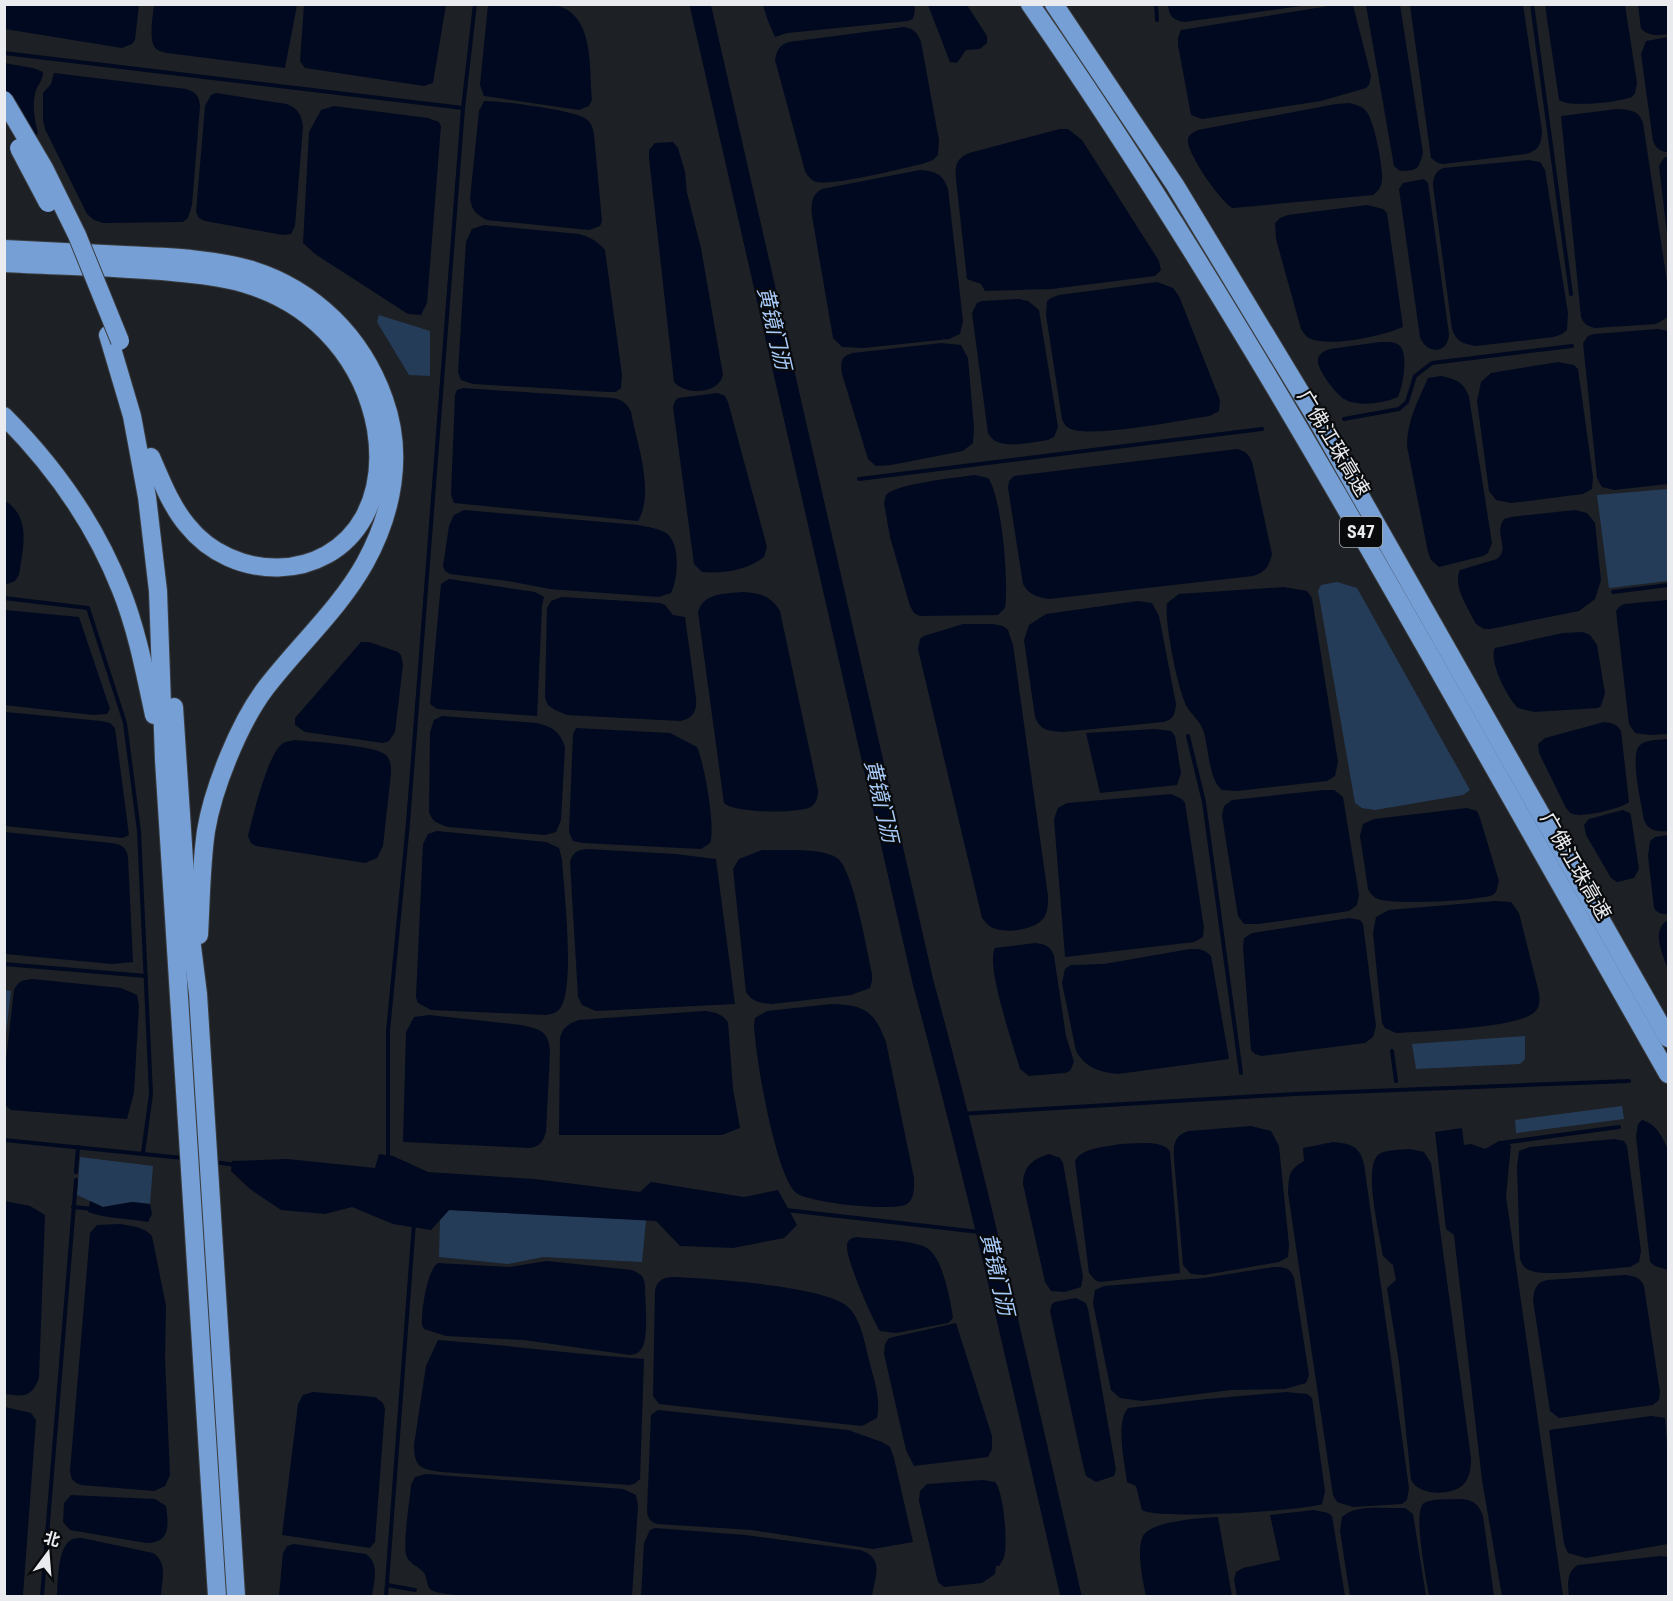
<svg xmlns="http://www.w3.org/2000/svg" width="1673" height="1601" viewBox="0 0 1673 1601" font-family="'Roboto Condensed','Noto Sans SC',sans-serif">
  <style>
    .green { fill: #253c59 }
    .water { fill: #000920 }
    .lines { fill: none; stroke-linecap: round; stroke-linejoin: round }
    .stream { stroke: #000920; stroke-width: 4 }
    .river { stroke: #000920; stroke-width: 21 }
    .highway-casing { stroke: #3a3c3f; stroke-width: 20 }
    .highway { stroke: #759fd5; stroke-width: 18 }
    .highway-bridge-casing { stroke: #3a3c3f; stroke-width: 20; stroke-linecap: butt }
    .highway-bridge { stroke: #759fd5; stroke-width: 18 }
    .labels { text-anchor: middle; stroke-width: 4.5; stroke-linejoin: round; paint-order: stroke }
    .shield { fill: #090a0c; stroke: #a6a8aa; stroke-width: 1.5 }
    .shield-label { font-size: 18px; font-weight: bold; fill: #e9ebee }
    .street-label { font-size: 20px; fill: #e9ebee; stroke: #090a0c }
    .water-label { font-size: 21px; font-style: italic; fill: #a8cbf9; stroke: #090a0c }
  </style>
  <rect width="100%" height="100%" fill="#1d2024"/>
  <g class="green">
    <polygon points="379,315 430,331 430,376 409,375 377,322"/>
    <polygon points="1668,489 1668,581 1609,588 1597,495"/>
    <polygon points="1337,582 1357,588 1470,790 1463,795 1375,810 1362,808 1355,803 1319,596 1318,591 1321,585"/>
    <polygon points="5,990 11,991 5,1042 4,990"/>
    <polygon points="1525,1036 1525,1059 1520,1064 1416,1069 1412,1044"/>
    <polygon points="1622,1106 1624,1119 1516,1133 1515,1120"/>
    <polygon points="80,1157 153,1166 150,1204 132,1202 103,1207 77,1195"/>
    <polygon points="449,1210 646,1220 642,1262 543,1257 508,1264 439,1257 440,1220"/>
  </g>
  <g class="water">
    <polygon points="914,4 915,10 913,19 908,21 787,33 775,37 768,21 763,5"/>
    <polygon points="1341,4 1353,5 1371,76 1369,85 1366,88 1321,101 1202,119 1191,115 1178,45 1178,38 1181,30"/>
    <polygon points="4,5 139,5 135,40 132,44 122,48 5,29"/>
    <path d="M154,5H297L285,68L167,53C162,52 156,50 154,46C149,38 153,14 154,5Z"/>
    <polygon points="304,5 446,5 433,83 424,86 305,68 300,61"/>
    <path d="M488,5C509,4 533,2 553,5C595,11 589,68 592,100L589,106L579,110L484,96L480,85Z"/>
    <polygon points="928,5 967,5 987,36 987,43 980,49 966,50 957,63 950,62"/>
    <path d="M1168,5V4L1309,5L1184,22C1173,20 1169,16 1168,5Z"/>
    <path d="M1366,5H1400L1423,153C1418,171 1417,170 1400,171L1394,166Z"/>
    <path d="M1410,5H1523L1542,131C1541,145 1539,150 1526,154L1443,164L1438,163L1431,158Z"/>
    <path d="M1545,5H1625L1637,83L1635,93L1632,97C1619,102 1570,108 1559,100Z"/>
    <path d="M1638,5H1668V34C1657,36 1650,36 1641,29Z"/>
    <path d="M904,27C914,29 917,32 921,42L939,140L938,155L933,160L922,164C903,168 828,188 814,181C810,179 807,175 805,171L775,60C777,50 779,45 789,42Z"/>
    <path d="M1668,37V152C1660,152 1656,148 1653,141L1641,54L1646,41Z"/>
    <path d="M4,63L33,68L43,72C43,82 36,86 35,94C32,107 35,121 38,134L24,139L5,106Z"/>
    <path d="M54,73L186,89C196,92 199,96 200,106L192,205L188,218L183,222L103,223L94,220L87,214L45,129L43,120V93L51,84Z"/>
    <path d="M216,93L287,104C298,109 301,114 303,126L295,226L291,234L283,235L205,221L199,218L196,212L205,106L211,95Z"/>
    <path d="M484,101C501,101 574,110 586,119C592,123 593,129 594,135L602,221L600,226L589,230L487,220C477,215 472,211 470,199L479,111Z"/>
    <path d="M1350,103C1356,105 1362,106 1366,111C1374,119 1383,167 1382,179C1382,186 1379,190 1373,195L1233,208C1222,204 1185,151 1188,139C1189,134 1194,132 1198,130L1336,104Z"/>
    <polygon points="334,106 428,118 439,122 441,126 427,303 421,315 408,314 315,254 303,243 309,132 321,110"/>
    <path d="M1617,109C1630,110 1639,110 1643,123L1668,288V317L1656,324L1595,328C1587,326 1584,324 1581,317L1561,116Z"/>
    <path d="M1060,129H1068L1082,140L1159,261L1161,270L1155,276L1052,289L985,291L981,284L967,279L956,179C955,165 956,159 969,153Z"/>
    <path d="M673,142L678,148L685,172L687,193L701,248L723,375C719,394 686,396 674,382L649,158V150L655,143Z"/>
    <polygon points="1668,156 1668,242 1659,166 1664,158"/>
    <path d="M1528,160L1540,162L1545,170L1568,313L1567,330L1562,334L1554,337L1476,346C1464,344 1456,342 1452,329L1433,186C1433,177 1435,172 1443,168Z"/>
    <path d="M920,170C935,171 943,174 948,189L963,321L960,334L949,339L864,348L842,347L833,338L812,216C811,204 811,195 822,189Z"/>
    <path d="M1424,179L1428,183L1449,334C1448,355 1426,354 1420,337L1399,189L1403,183Z"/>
    <path d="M1367,205L1383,209L1387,213L1403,327C1382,336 1332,347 1311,339C1306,337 1304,333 1301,329L1276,239L1275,223L1280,218L1288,215Z"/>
    <path d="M484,225L579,234C590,237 597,241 605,250L622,375L621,388L616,392H609L473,384L461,380L458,372L466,242L472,229Z"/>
    <path d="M1157,282L1173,288L1179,296L1220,400L1219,411L1210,416C1182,420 1093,438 1071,429C1066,427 1064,424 1062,419L1046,315L1047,301L1051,298L1059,295Z"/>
    <path d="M1019,299L1028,301L1039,310L1058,427L1054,437L1048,440C1031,442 997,452 988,433L972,313L977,303L982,301Z"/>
    <polygon points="1658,329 1668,331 1668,484 1614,490 1602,487 1597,478 1583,343 1588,336 1594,334"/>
    <path d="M1380,342C1386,342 1394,341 1399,345C1409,353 1403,386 1398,397C1384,403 1360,407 1346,400C1337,396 1319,372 1318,362C1317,354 1324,351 1330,349Z"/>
    <path d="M941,343L961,345L968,358L974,428L973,443L963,451L891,465L876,466L868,459L842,374C840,362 841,356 853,353Z"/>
    <polygon points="1558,362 1574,365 1578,369 1593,477 1592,489 1583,494 1511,503 1496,500 1489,491 1477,401 1481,382 1491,373"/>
    <path d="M1441,376C1456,379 1464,382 1469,397L1492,543L1488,553L1483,556L1439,567L1431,560L1428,552L1407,446C1407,421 1418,401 1428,378Z"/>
    <path d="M463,388L613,398C623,400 627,403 631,412C637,444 655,492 638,521L454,503L451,495L455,395L457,390Z"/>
    <path d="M718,393L725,396L728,402L767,547L764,557C747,570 724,574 702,572L694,564L673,407L675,401L678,398Z"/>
    <path d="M1237,449C1248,452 1250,456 1253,466L1272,554C1269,567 1265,572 1253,576L1049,599C1037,597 1029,595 1023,584L1008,488L1009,481L1014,476Z"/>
    <path d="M975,475L988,478C1002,496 1009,585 1005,608L998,615L920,616L914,613L910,606L890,537L884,503C885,500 885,496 887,494C897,484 960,477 975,475Z"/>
    <path d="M4,500C32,517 23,548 19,575L15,581L5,585Z"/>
    <path d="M464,510L638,525C647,527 658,528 666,533C681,543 678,579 671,593L659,597L550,589L508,581L450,574L445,571L443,566L449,526L454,515Z"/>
    <path d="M1575,510L1587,513L1595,523L1601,580L1595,599L1579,611L1490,629H1484L1476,624C1469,609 1452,586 1460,570L1497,559C1511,547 1493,535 1504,519L1511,517Z"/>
    <polygon points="449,579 535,592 544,597 542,606 537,716 437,709 430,704 441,584"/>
    <path d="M1284,587L1307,591L1312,598L1338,762L1335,776L1327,781L1237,791L1222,790C1208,779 1209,746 1203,730C1200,721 1192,715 1187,707C1178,691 1164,621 1167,603L1179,594Z"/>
    <path d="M743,592C760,593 771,596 780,611L818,790C818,796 817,803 811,807C797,814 734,813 724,803L698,612C704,592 725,594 743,592Z"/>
    <path d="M562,597L660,603L665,605L673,615L685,617L696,698C697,711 694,718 680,721L567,715L555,710L548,705L545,698L547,608L551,601Z"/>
    <polygon points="1668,600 1668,734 1650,735 1635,733 1629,724 1616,611 1619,607 1624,604"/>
    <path d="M1138,601L1152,603L1159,616L1176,704C1175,715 1173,720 1163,722L1063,732C1050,731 1040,731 1035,717L1024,640L1029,625L1046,614Z"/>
    <polygon points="5,610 79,617 110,709 107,714 93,715 5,705"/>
    <path d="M963,624H993L1003,626L1008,630L1013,645L1048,896C1048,903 1048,913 1043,919C1032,931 1001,935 988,925C986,923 984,920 982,918L918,649L920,639L924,636Z"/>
    <path d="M1583,632L1590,635L1597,645L1605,693L1601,706L1598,708L1534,712L1518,708C1508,699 1488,661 1495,648L1563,633Z"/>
    <polygon points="361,642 369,642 398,652 401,655 403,665 395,732 389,741 383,743 305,732 295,725 295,718"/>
    <polygon points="5,712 101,721 110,723 115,728 129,835 123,838 5,826"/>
    <path d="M442,716L537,723C552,727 560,731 565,747L561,820L556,832L545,835L448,827C439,824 432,822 429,812L430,732L434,720Z"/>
    <path d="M1604,722C1612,723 1617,724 1621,731L1629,802C1623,808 1582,818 1573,814C1569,813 1569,811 1566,808L1539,753L1538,744L1545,738Z"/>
    <path d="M576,728L670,733L697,747C704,762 716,828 710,843L701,849L583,843L573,841L569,832L573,734Z"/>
    <polygon points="1155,729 1171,731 1175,736 1181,773 1177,785 1100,793 1086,733"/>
    <path d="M1668,739V831C1658,832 1648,831 1644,820C1642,806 1629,754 1640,745C1647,739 1660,740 1668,739Z"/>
    <path d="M295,740C313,742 375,745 386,755C391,760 391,767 391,773L383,846L377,858L365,863L256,846L251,843L248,836C253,816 267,756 282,744C286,741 290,741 295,740Z"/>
    <polygon points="1324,790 1334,790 1343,797 1359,895 1357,905 1349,911 1259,924 1244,924 1238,916 1222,816 1224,806 1232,800"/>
    <polygon points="1171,794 1182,799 1185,803 1204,928 1203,937 1194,942 1065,957 1054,819 1058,808 1067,803"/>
    <path d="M1467,808L1477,811L1480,818L1499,881L1496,892L1493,895C1476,901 1393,905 1378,899C1373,897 1370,893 1368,889L1360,836L1363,824L1374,819Z"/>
    <polygon points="1623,810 1630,813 1631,816 1639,869 1634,878 1617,882 1611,878 1586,835 1584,825 1589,819"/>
    <path d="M437,831L546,842L559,848L562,860C564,890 575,984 561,1007C557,1013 552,1014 546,1015L431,1010L418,1003L416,997L423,844L428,834Z"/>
    <path d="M4,832L111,843C121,844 127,847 128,858L133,962L112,964L5,954Z"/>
    <path d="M1668,835V914C1662,915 1657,913 1654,908L1648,856L1650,841L1655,837Z"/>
    <path d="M587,849L676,854L716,859L735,1004L596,1011L582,1005L578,997L570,862C573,852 577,850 587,849Z"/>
    <path d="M762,850C782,851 820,847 837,858C853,868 867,951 872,973V981L870,988L851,995L772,1004C761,1003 752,1002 746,992L733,869L739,859Z"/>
    <path d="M1495,901L1511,902L1519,913L1539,993C1540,1001 1540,1009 1532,1014C1512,1028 1424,1031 1396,1033L1385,1028L1382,1023L1373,933L1376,917L1389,910Z"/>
    <polygon points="1349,918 1360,920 1363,924 1376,1026 1373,1037 1365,1043 1262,1056 1255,1054 1251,1050 1243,948 1244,938 1252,933"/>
    <path d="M1668,920V969C1662,953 1651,930 1668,920Z"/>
    <path d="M1035,943C1045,944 1051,946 1054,956L1066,1036L1074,1062L1070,1071L1065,1073L1029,1076L1020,1069C1014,1047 985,965 995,948Z"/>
    <path d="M1190,949C1199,949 1205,949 1211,956L1229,1059L1118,1074C1099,1072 1086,1068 1076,1051L1062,983L1065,969L1071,965L1104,964Z"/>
    <path d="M32,979L121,988L137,995L139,1006L134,1093L127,1119L11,1110L6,1106L5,1068L14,990C18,981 23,980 32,979Z"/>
    <path d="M832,1004C865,1005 874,1011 886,1042L914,1178C914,1186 915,1199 907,1204C894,1212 806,1203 795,1192C775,1171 755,1056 754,1024L755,1018L767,1011Z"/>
    <path d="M704,1011C714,1012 721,1013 728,1022L733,1089L740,1128L722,1135H559L560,1038C563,1027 568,1024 579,1020Z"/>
    <path d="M429,1015L521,1025C540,1029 549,1031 550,1053L546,1132C543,1142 540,1146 530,1148L403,1142L406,1032L414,1017Z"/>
    <path d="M1642,1120C1657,1124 1662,1137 1668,1149V1270L1655,1266L1650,1262L1636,1136L1638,1124Z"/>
    <path d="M1251,1126L1271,1131L1279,1146L1289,1245L1288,1257L1279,1262L1204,1275L1191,1274L1183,1265L1174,1159C1173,1145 1174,1135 1189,1131Z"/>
    <polygon points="1462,1128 1464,1145 1471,1144 1485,1149 1499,1141 1511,1145 1506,1196 1563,1596 1502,1596 1482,1480 1454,1235 1446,1229 1435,1132"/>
    <path d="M1614,1139L1624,1141L1627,1146L1641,1251L1639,1262L1630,1267C1609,1268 1546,1278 1529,1270C1524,1268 1522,1264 1520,1259L1517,1166L1519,1151L1530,1147Z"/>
    <path d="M1333,1142C1351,1144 1359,1145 1364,1164L1409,1488L1407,1500L1402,1504L1353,1507L1337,1502L1333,1495L1288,1193C1289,1176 1288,1170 1304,1161L1303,1148Z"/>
    <path d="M1120,1144C1135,1144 1160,1139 1170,1151L1180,1273L1100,1282L1095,1280L1089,1273L1075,1161C1083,1147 1106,1147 1120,1144Z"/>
    <path d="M1410,1149L1424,1152L1431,1163L1471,1458C1471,1468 1470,1478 1463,1485C1451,1496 1419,1496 1411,1480L1399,1363L1387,1288L1396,1280L1393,1265L1383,1256C1380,1236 1363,1169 1378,1155C1385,1149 1400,1150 1410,1149Z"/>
    <polygon points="379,1154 393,1156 428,1172 534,1179 640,1192 651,1182 744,1197 778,1190 797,1225 784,1238 733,1248 680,1246 656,1221 449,1210 431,1230 393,1224 352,1207 325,1214 281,1210 250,1189 231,1171 232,1161 287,1159 375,1168"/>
    <path d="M1049,1154L1060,1158L1063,1163L1083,1277L1081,1287L1065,1292L1051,1291L1045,1282L1023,1184C1023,1166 1033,1159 1049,1154Z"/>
    <path d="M5,1201L30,1206L45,1215L39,1378C32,1397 24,1397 5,1394Z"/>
    <path d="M90,1201L103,1207L132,1202L150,1204L152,1214L148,1222C128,1218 107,1219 88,1212Z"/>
    <path d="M120,1224C132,1226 144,1227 152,1236L166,1306L165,1359L170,1475L165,1486L154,1491L81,1485C73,1482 71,1479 70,1471L90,1233L97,1225Z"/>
    <path d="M856,1237C872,1239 915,1240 927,1248C943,1258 950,1299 953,1318L948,1323L896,1333L880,1331C872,1319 846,1259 847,1246C847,1240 851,1238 856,1237Z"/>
    <path d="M547,1261L632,1270C641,1274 644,1276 645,1286C645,1301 649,1337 642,1348C639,1353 636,1354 630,1355L524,1340L446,1336L424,1329L422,1325C421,1311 427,1270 438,1263L509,1267Z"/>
    <path d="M1273,1267C1284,1267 1290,1267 1294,1278L1309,1375L1306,1383L1285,1389L1231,1390L1142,1401L1120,1398L1111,1390L1093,1303L1095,1290L1104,1286L1204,1278Z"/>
    <path d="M1625,1275C1634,1276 1640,1277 1644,1286L1660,1392L1659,1400L1653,1405L1559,1418L1550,1411L1533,1300C1534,1289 1536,1283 1547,1280Z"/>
    <path d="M672,1277C706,1278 823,1286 847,1306C861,1318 865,1344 869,1360C874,1380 881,1398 877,1418L862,1426L659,1404L653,1396L655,1290C658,1280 662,1278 672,1277Z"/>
    <polygon points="1076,1298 1086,1303 1088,1309 1116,1470 1114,1476 1096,1482 1086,1476 1083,1465 1050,1311 1052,1304 1055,1302"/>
    <polygon points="956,1323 992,1436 992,1449 988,1457 914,1466 906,1450 884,1354 885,1344 889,1338"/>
    <path d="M438,1340C507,1345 576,1354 644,1359L640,1479L634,1484L629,1485L442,1472C421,1469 414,1468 414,1445L426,1366Z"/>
    <polygon points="313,1392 375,1397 383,1403 385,1409 375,1542 370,1548 282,1535 298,1404 303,1395"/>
    <path d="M1286,1392L1307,1394L1312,1398L1325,1491L1322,1504C1303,1511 1156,1520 1142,1510L1136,1486L1127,1482C1125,1463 1115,1423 1128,1408L1207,1399Z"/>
    <polygon points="5,1407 31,1413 36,1420 23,1596 5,1596"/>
    <path d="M658,1410L848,1430L882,1442L890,1447L894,1458L913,1542L873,1549L752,1530L657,1524C650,1521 648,1519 647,1511L651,1415Z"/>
    <polygon points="1651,1416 1665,1418 1668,1456 1668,1544 1586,1558 1568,1553 1564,1544 1549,1430"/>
    <path d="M426,1474L623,1489L636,1495L638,1506L632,1596C601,1597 448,1601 431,1590C426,1586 428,1579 424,1573C419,1566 408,1564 406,1554C403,1540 410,1501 411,1485L415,1477Z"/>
    <path d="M983,1480L995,1482C1004,1492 1008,1544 1004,1557C1003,1560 1001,1563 999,1566H996L995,1574L982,1583L944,1587L938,1582L919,1501L920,1491L927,1484Z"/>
    <path d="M71,1495L155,1499L166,1506C169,1526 170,1543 146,1543L70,1530L63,1522L64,1503Z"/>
    <path d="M1457,1499C1471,1499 1478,1502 1483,1516L1494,1596H1429C1427,1581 1412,1511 1424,1503C1432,1498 1447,1500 1457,1499Z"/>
    <path d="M1397,1508H1405L1413,1514L1426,1596H1350L1340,1531L1342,1517C1354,1505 1380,1508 1397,1508Z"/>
    <polygon points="1314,1510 1328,1513 1332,1516 1345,1596 1237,1596 1234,1580 1236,1572 1243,1568 1280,1560 1270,1515"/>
    <path d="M1218,1517L1232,1596H1146C1143,1582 1136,1550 1143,1536C1151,1521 1201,1518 1218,1517Z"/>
    <path d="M655,1528L745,1535L860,1550C885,1558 875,1576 872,1596H641L644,1543L650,1530Z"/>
    <path d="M82,1538L153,1553C168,1562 162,1581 161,1596H57C58,1582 57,1545 73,1539C76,1538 79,1538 82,1538Z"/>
    <path d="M294,1544L366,1554C380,1564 374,1582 372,1596H279L283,1553L287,1546Z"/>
    <path d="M1661,1556L1668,1557V1596H1569C1568,1584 1566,1572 1578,1565Z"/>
  </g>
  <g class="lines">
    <g class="stream">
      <polyline points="1156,4 1157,20"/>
      <polyline points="1532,4 1571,294"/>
      <polyline points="4,53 463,108"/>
      <polyline points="1344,419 1399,409 1407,402 1415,376 1432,363 1572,346"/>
      <polyline points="859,479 1262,429"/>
      <polyline points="1613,592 1668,585"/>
      <polyline points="4,598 88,608 125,723 139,831 151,1094 143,1153"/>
      <polyline points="1188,736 1204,802 1241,1073"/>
      <polyline points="4,964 146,976"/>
      <polyline points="1392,1051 1396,1081"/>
      <polyline points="959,1114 1295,1094 1629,1081"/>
      <polyline points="4,1140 183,1158"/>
      <polyline points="1501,1143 1619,1127"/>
      <polyline points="388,1158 388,1031 408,823 463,108 475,4"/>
      <polyline points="214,1162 236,1165"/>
      <polyline points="76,1172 78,1147"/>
      <polyline points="73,1207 93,1209"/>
      <polyline points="786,1210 988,1233"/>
      <polyline points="387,1585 415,1590"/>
      <polyline points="42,1596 76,1180"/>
      <polyline points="386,1596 414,1223"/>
    </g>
    <path class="river" d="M700,4L923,982C978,1185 1024,1391 1071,1596"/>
    <defs>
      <g id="highway">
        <path d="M1030,4C1185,227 1321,463 1455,699C1526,824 1597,949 1668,1074"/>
        <polyline points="1054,4 1175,185 1316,418 1668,1038"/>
        <path d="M4,249C44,251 84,253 124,255C166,257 211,258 252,270C315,290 362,337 384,399C404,454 393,512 365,563C340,608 297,647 265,689C239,724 213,788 206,831C201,865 201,901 199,935"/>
        <path d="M4,263C60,266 116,267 172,272C199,275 227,277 252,286C318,308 364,362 376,429C381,460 379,489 364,517C327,584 232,582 187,525C171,506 161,480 151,457"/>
        <polyline points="108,335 132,416 147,497 158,591 164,760 217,1596"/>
        <path d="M4,416C54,466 95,524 121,590C137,630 145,673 154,715"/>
        <polyline points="174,707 187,906 198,994 236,1596"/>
      </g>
    </defs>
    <use href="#highway" class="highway-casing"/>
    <use href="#highway" class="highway"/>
    <defs>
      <g id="highway-bridge">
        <polyline points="4,100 44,168 77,235 120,341"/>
        <polyline points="19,148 48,203"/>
      </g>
    </defs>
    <use href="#highway-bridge" class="highway-bridge-casing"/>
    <use href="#highway-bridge" class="highway-bridge"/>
  </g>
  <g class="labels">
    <rect class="shield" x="1340" y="517" width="42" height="30" rx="4.5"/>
    <g class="shield-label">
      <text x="1361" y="538">S47</text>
    </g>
    <g class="street-label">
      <text transform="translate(1334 443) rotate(59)" y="7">广佛江珠高速</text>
      <text transform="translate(1576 866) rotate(60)" y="7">广佛江珠高速</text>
    </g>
    <g class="water-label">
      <text transform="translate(774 328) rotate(77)" y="7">黄镜门沥</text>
      <text transform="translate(881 801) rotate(77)" y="7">黄镜门沥</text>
      <text transform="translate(997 1274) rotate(77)" y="7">黄镜门沥</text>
    </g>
  </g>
  <rect width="1673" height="1601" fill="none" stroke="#e9ebee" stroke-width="12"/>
  <g transform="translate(48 1553) rotate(16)" stroke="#090a0c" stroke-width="4.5" paint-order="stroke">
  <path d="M0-4.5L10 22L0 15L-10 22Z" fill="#e9ebee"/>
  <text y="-9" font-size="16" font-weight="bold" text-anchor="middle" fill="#e9ebee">北</text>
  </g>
</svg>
